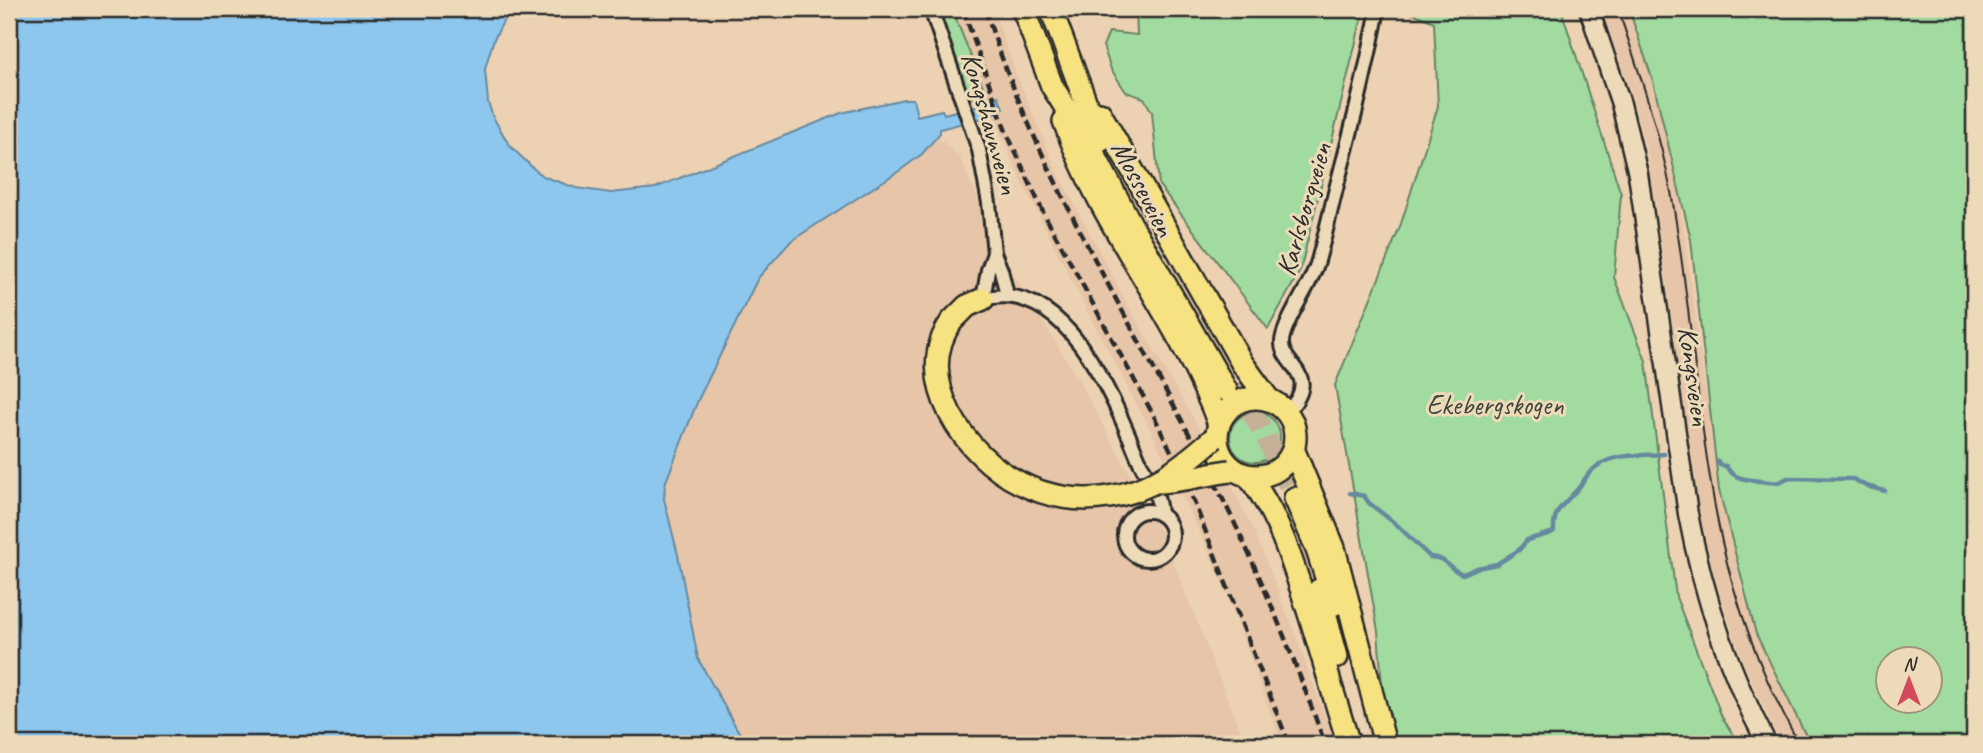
<svg xmlns="http://www.w3.org/2000/svg" width="1983" height="753" viewBox="0 0 1983 753" font-family="Caveat,sans-serif">
  <style>
    .built { fill: #e6c5a8 }
    .green { fill: #a2dba0; stroke: #668366; stroke-width: 2; fill-rule: evenodd }
    .water { fill: #8ec7ed; stroke: #66899f; stroke-width: 2 }
    .lines { fill: none; stroke-linecap: round; stroke-linejoin: round }
    .stream { stroke: #66899f; stroke-width: 4.5 }
    .trunk-tunnel { stroke: #c5b197; stroke-width: 21; stroke-dasharray: 21 10; stroke-linecap: butt }
    .minor-casing { stroke: #2b2b2b; stroke-width: 18 }
    .secondary-casing { stroke: #2b2b2b; stroke-width: 23 }
    .trunk-casing { stroke: #2b2b2b; stroke-width: 26 }
    .minor { stroke: #eddab8; stroke-width: 12 }
    .secondary { stroke: #eddab8; stroke-width: 18 }
    .trunk { stroke: #f6e281; stroke-width: 21 }
    .tram { stroke: #2b2b2b; stroke-width: 2 }
    .rail { stroke: #2b2b2b; stroke-width: 4.5; stroke-dasharray: 10 5; stroke-linecap: butt }
    .trunk-bridge-casing { stroke: #2b2b2b; stroke-width: 26; stroke-linecap: butt }
    .trunk-bridge { stroke: #f6e281; stroke-width: 21 }
    .labels { text-anchor: middle; stroke-width: 6; stroke-linejoin: round; paint-order: stroke }
    .street-label { font-size: 28px; fill: #2b2b2b; stroke: #eddab8 }
    .park-label { font-size: 28px; fill: #3d453d; stroke: #eddab8 }
  </style>
  <rect width="100%" height="100%" fill="#ecd2b2"/>
  <filter id="ink" filterUnits="userSpaceOnUse"><feTurbulence type="fractalNoise" baseFrequency=".0143" numOctaves="2"/><feDisplacementMap in="SourceGraphic" scale="14" xChannelSelector="R" yChannelSelector="G"/><feConvolveMatrix kernelMatrix="1 2 1 2 8 2 1 2 1" color-interpolation-filters="sRGB"/></filter>
  <g filter="url(#ink)">
    <g class="built">
      <polygon points="952,9 993,9 1017,76 1057,171 1129,307 1227,477 1254,531 1299,644 1335,744 1282,744 1225,589 1204,542 1149,427 1088,313 1022,182 1000,132"/>
      <polygon points="1602,9 1631,9 1676,154 1669,157 1671,169 1677,172 1679,185 1680,204 1710,422 1717,447 1714,448 1717,472 1719,473 1731,533 1729,540 1733,548 1742,590 1757,635 1779,685 1787,694 1786,697 1811,744 1781,744 1743,661 1715,579 1701,517 1649,160 1634,103"/>
      <polygon points="936,136 959,156 1005,260 1078,379 1164,538 1245,744 748,744 737,729 698,659 678,555 664,499 665,485 698,400 758,278 791,241 903,169 922,154"/>
    </g>
    <g class="green">
      <polygon points="938,9 952,9 986,94 973,98 970,92 967,91"/>
      <polygon points="1136,9 1364,9 1300,271 1268,329 1159,185 1152,112 1144,98 1126,92 1111,69 1103,46 1109,32 1137,35"/>
      <polygon points="1402,9 1561,9 1621,194 1614,277 1646,361 1676,597 1722,717 1739,744 1394,744 1384,713 1378,631 1335,385 1400,227 1438,106 1434,22"/>
      <path d="M1629,9H1974V744H1810L1756,634L1719,490L1691,240L1653,81ZM1930,658V700H1888V658Z"/>
      <circle cx="1255" cy="437" r="25"/>
    </g>
    <polygon class="water" points="9,9 516,9 504,20 494,39 488,58 485,69 488,102 493,117 510,146 534,169 545,177 576,188 611,193 655,188 841,113 904,99 913,99 917,116 942,110 944,114 979,105 979,103 998,96 1003,108 986,117 940,129 940,133 922,154 902,169 791,241 758,278 698,400 665,484 664,499 678,555 698,659 737,729 748,744 9,744"/>
    <g class="lines">
      <g class="stream">
        <path d="M1718,461L1720,465L1726,466C1734,480 1746,479 1760,481C1771,482 1777,485 1787,478L1853,479L1866,486L1885,491"/>
        <path d="M1350,493L1364,496L1369,503L1397,525L1430,557C1449,558 1447,569 1463,574L1477,568L1497,564L1519,550L1527,540L1551,533L1554,531C1553,511 1561,507 1573,494C1580,488 1584,479 1590,472C1610,452 1638,456 1664,454"/>
      </g>
      <polyline class="trunk-tunnel" points="1236,384 1266,437 1295,498"/>
      <defs>
        <g id="minor">
          <polyline points="931,9 979,150 989,203 994,253 1001,270 1007,295"/>
          <path d="M994,253L988,270L983,299C1066,276 1114,400 1139,460C1149,482 1158,489 1160,514"/>
          <path d="M1287,412C1326,371 1274,366 1283,336C1290,311 1309,289 1317,264C1325,237 1331,208 1338,181C1353,124 1367,67 1378,9"/>
          <circle cx="1148" cy="535" r="24"/>
        </g>
        <path id="secondary" d="M1589,9L1621,104L1638,174L1688,514C1703,594 1729,672 1767,744"/>
        <g id="trunk">
          <polyline points="1023,9 1052,86 1088,143 1133,228 1226,390"/>
          <polyline points="1051,9 1100,141"/>
          <polyline points="1100,113 1242,363 1269,400"/>
          <path d="M1064,121C1102,229 1180,318 1219,424"/>
          <polyline points="952,321 967,306 983,299"/>
          <circle cx="1256" cy="437" r="39"/>
          <polyline points="1294,451 1334,548 1385,744"/>
          <path d="M1248,476C1277,512 1292,560 1306,604C1321,650 1334,698 1349,744"/>
          <polyline points="1295,498 1315,544 1335,604"/>
          <polyline points="1319,590 1337,657"/>
        </g>
      </defs>
      <use href="#minor" class="minor-casing"/>
      <use href="#secondary" class="secondary-casing"/>
      <use href="#trunk" class="trunk-casing"/>
      <use href="#minor" class="minor"/>
      <use href="#secondary" class="secondary"/>
      <use href="#trunk" class="trunk"/>
      <path class="tram" d="M1618,9C1638,69 1659,129 1671,192C1692,308 1697,427 1722,542C1738,613 1764,681 1799,744"/>
      <g class="rail">
        <polyline points="963,9 1005,129 1043,212 1155,418 1187,484 1289,744"/>
        <path d="M985,9C1038,175 1132,322 1211,476C1256,562 1292,653 1325,744"/>
      </g>
      <defs>
        <g id="trunk-bridge">
          <path d="M952,321C910,378 966,457 1020,483C1047,497 1079,502 1109,497C1152,491 1182,466 1214,438"/>
          <path d="M1160,482C1184,481 1206,474 1230,471"/>
        </g>
      </defs>
      <use href="#trunk-bridge" class="trunk-bridge-casing"/>
      <use href="#trunk-bridge" class="trunk-bridge"/>
    </g>
  </g>
  <g class="labels">
    <g class="street-label">
      <text transform="translate(991 123) rotate(74)" y="10">Kongshavnveien</text>
      <text transform="translate(1144 188) rotate(62)" y="10">Mosseveien</text>
      <text transform="translate(1303 209) rotate(-74)" y="10">Karlsborgveien</text>
      <text transform="translate(1695 376) rotate(82)" y="10">Kongsveien</text>
    </g>
    <g class="park-label">
      <text x="1495" y="414">Ekebergskogen</text>
    </g>
  </g>
  <rect width="1983" height="753" fill="none" stroke="#eddab8" stroke-width="35"/>
  <rect x="18" y="18" width="1948" height="718" fill="none" stroke="#2b2b2b" stroke-width="2.5" filter="url(#ink)"/>
  <g transform="translate(1909 680)"><circle r="33" fill="#eddab8" stroke="#9f9480" stroke-width="2"/>
  <path d="M0-5L12 26L0 18L-12 26Z" fill="#d1495b"/>
  <text y="-10" font-size="19" font-weight="bold" text-anchor="middle" fill="#2b2b2b">N</text>
  </g>
</svg>
